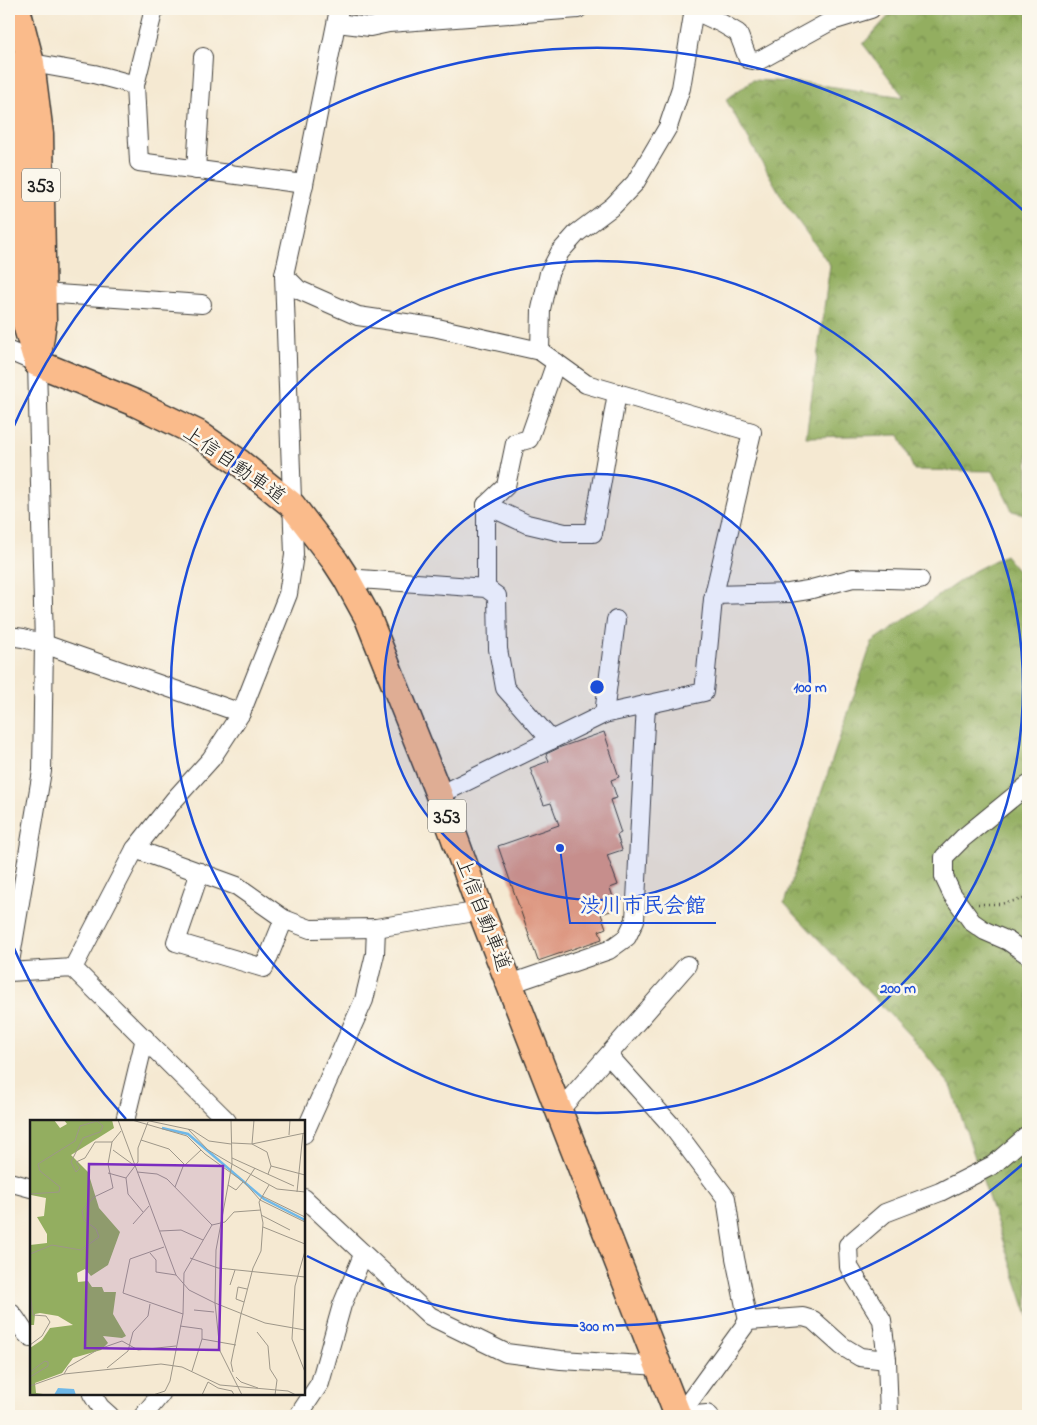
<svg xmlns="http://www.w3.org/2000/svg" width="1037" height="1425" viewBox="0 0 1037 1425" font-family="'Indie Flower','Klee One',sans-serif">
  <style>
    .forest { fill: url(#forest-crowns); stroke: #58653e }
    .building { fill: #dd9882 }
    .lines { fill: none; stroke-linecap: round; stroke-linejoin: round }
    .minor-casing { stroke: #3d3b37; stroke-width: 20 }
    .highway-casing { stroke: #3d3b37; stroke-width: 29 }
    .path { stroke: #3d3b37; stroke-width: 2.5; stroke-dasharray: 1 4; stroke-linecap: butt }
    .minor { stroke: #fff; stroke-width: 18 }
    .highway { stroke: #fabb8b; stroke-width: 26 }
    .ring { fill: none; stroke: #1d4ed8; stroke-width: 2.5 }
    .labels { text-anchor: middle; stroke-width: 5; stroke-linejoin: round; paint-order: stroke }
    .shield { fill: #fbf7ec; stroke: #5f5e5a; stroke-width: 1 }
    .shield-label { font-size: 19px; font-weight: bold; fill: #1c1c1c }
    .street-label { font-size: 20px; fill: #1c1c1c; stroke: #fbf7ec }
    .inset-river { fill: none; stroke: #6fb8e8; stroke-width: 2.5 }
    .inset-road { fill: none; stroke: #9e9789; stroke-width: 1 }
    .view { fill: #7b2cbf; fill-opacity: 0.15; stroke: #7b2cbf; stroke-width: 2.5 }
    .inset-edge { fill: none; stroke: #1c1c1c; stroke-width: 2.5 }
    .centre { fill: #1d4ed8; stroke: #fbf7ec; stroke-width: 2.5 }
    .ring-label { font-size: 15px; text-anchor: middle; font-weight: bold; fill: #1d4ed8; stroke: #fbf7ec; stroke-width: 5; stroke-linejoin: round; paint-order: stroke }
    .leader { fill: none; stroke: #1d4ed8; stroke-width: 2 }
    .callout-dot { fill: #1d4ed8; stroke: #fbf7ec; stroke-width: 2 }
    .callout-label { font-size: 21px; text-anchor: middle; font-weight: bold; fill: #1d4ed8; stroke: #fbf7ec; stroke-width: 5; stroke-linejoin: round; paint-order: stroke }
  </style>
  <defs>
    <pattern id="forest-crowns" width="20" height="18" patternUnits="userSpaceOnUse" patternTransform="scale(1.25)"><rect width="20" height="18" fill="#93ae60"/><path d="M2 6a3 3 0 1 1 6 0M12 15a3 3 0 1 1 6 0" fill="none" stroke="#778d4e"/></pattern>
  </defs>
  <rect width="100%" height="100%" fill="#fbf7ec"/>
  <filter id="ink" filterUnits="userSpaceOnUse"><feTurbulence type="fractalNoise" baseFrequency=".02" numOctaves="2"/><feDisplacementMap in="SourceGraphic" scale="10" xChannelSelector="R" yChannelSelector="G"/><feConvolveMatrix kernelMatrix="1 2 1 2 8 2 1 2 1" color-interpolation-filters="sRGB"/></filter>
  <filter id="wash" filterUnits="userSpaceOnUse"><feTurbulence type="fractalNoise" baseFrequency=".0096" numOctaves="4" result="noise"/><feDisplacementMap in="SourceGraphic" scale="20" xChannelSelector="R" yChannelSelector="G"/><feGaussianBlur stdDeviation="1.12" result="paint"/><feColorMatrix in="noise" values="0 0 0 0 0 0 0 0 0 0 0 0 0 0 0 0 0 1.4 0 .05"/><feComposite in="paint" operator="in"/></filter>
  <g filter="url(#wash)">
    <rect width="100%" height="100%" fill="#f5e9d2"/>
    <g class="forest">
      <polygon points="895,9 1028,9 1028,515 1012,511 993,471 914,470 899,435 806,437 830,265 787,206 726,100 752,80 807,83 904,97 863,44"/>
      <polygon points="1005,555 1028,583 1028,1316 951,1086 914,1040 784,903 872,642 974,571"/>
    </g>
    <g id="blocks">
      <polygon class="building" points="604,732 619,777 611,780 617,798 610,800 621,833 617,835 622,850 607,855 618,885 610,888 617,909 601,914 606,928 599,931 602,939 538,961 498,846 559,825 551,803 544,805 530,768 549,761 546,754 561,747"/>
    </g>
  </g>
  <g filter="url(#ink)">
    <use href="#blocks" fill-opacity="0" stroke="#3d3b37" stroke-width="1"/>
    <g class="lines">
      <defs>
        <g id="minor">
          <polyline points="154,9 135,85 139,162 304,184"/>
          <polyline points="691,9 721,23 738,33 748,59 758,61 829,22 871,9"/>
          <polyline points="337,23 370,27 389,23 578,9"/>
          <polyline points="21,61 94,74 135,85"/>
          <polyline points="196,170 203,57"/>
          <polyline points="284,275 299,290 358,316 433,327 540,351 586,384 752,432 713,599 704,692 604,714 439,795"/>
          <polyline points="43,293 202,304"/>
          <polyline points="9,351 37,363 44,644 42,771 9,968"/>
          <polyline points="540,351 541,309 549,273 560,252 577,233 613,206 635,183 668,127 681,88 694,9"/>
          <polyline points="486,505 527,524 565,533 593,533 617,393"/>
          <polyline points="346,578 486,588 497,596 498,649 505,688 551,740"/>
          <polyline points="486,588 486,505 506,486 515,443 529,439 556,362"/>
          <polyline points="714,595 789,593 808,590 853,578 920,580"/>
          <polyline points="9,636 23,638 44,644 241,713"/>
          <polyline points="604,714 616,620"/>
          <polyline points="1028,785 963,838 944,857 944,877 952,894 972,922 985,931 1008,941 1028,955"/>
          <polyline points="135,849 237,886 284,919 310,929 376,928 481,911"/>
          <polyline points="200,872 176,942 264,968 284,919"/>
          <polyline points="73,968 135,849 174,800 211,759 241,713 288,594 294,555 284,275 304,184 339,9"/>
          <polyline points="9,972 73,968 227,1121"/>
          <polyline points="510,984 609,950 627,937 635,920 646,704"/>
          <polyline points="609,1056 671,1125 726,1198 735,1258 748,1321"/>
          <polyline points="559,1111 687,965"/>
          <polyline points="125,1121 145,1038"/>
          <polyline points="304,1134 364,1000 375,954 376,928"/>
          <polyline points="9,1182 31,1188"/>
          <polyline points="304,1198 430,1316 506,1353 561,1360 660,1366"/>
          <path d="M9,1311C19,1320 21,1331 31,1338"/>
          <polyline points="92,1394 100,1407 110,1416"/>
          <polyline points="143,1416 161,1394"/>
          <polyline points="298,1416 320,1383 342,1305 363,1255"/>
          <polyline points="679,1416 748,1321 803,1317 813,1320 842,1346 860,1357 887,1360"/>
          <polyline points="683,1416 707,1414 710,1416"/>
          <polyline points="889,1416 887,1360 882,1320 849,1267 848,1245 885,1213 940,1192 993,1165 1028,1135"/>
        </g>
        <g id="highway">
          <polyline points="17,9 31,63 40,134 43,322 37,363"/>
          <polyline points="9,63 16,129 23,314 35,355"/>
          <polyline points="37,363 135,403 197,433 240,463 292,505 335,561 346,578 368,618 439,795 481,911 678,1416"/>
        </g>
      </defs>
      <use href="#minor" class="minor-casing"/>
      <use href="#highway" class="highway-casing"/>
      <polyline class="path" points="978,904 1000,904 1028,898"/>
      <use href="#minor" class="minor"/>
      <use href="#highway" class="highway"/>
    </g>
  </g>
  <circle cx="597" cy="687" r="213" fill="#1d4ed8" fill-opacity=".12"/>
  <g class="ring">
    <circle cx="597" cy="687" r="213"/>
    <circle cx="597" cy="687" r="426"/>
    <path d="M1025 1162A639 639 0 0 1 307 1256M126 1119A639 639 0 0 1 9 937M9 437A639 639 0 0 1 1025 212"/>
  </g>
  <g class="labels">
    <g class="shield">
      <rect x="22" y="168.5" width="38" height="33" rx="4"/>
      <rect x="428" y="799.5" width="38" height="33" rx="4"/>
    </g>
    <g class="shield-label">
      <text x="41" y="192">353</text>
      <text x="447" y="823">353</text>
    </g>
    <g class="street-label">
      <text transform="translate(235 464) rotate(35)" y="7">上信自動車道</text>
      <text transform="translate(484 914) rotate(69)" y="7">上信自動車道</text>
    </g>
  </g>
  <g transform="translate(30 1120)">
    <rect width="275" height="275" fill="#f5e9d2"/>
    <path d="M0,0H24L30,8L37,4L34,0H82L84,8L41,35L58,52L69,88L90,112L78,145L61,156L55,149L47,153L48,162L58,161L62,167H72L74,172H86L83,194L96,216L92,218L73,216L78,223L71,230L43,238L32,253L5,263L6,273L20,275H0V228L12,220L20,208L43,205L28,196L10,193L5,194L4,205H0V125L17,123V114L7,97L14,96L16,78L1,75L0,66Z" fill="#93ae60"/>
    <path d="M28,268L44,269L46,275H24Z" fill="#6fb8e8"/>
    <path class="inset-river" d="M132,8L158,14L234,79L275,100"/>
    <path class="inset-road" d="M88,0L146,155L159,170L185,183M102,0L157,16L175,34L215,63L230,80L275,102M115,0L162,10L179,21L201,24M201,0L202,44L247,69L275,72M224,0L222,24L237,32L241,46L238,54M158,9L178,30L202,44L186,130L185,183L235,203L275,210M259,15L260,0M111,20L139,29L154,44L145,67M202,23L222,24L275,13M83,30L105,46M202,38L264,66M155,45L171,30M241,46L275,55M107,52L127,54L137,59L182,105L195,102L204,92L231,90M78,53L96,58M215,63L225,48M198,65L206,70L213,62M267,72L273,13M0,74L29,72L30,67L10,51L8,44L45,21L50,6L67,1L73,6L70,12L53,18L41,42L46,52L50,48L46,42L55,38L65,22H82M232,76L275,97M113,92L98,74L96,58L108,42V28L118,2M231,95L260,110M103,104L119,86M233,107L275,124M130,111L151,110L173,120M134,127L100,139L93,173L153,194M275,131L265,166L262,219L275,252M120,133L126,140V152L146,155M0,134L22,125L51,130L69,117L66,109L54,100L52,91L64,77L83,68L78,44L82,22L91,11M160,138L188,148L275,157M200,165L205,150M0,173L3,195L16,196L20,202L12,216L0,225M214,182L206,179L208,167L217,169M185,183L190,231L212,275M164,190L184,192M150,206L172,209V219L162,251M227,212L238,226L240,249L247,260L245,275M172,219L206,225M77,248L98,231L103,212L118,196L120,184M0,252L15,241L18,242V246L0,257M203,252L201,243L211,194L223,148L231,131L233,103L229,82L239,65M34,254L38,247L69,229L92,221L108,230L146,226M206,257L211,262L228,268M0,266L34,254L131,244L152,247L190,265L258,271L266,275M123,275L135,271L140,261L153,194L154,153L182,105M172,275L178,262L188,268L202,271L204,275"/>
    <path class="view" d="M59,44L193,46L189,230L55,228Z"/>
    <rect width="275" height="275" class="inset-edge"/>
  </g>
  <circle cx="597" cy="687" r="8" class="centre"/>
  <g class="ring-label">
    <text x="810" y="692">100 m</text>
    <text x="898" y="993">200 m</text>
    <text x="597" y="1331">300 m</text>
  </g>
  <path class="leader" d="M560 848L570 923H716"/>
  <circle class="callout-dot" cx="560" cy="848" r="5"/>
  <g class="callout-label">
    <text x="643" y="912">渋川市民会館</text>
  </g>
  <rect width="1037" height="1425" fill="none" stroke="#fbf7ec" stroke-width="30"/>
</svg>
